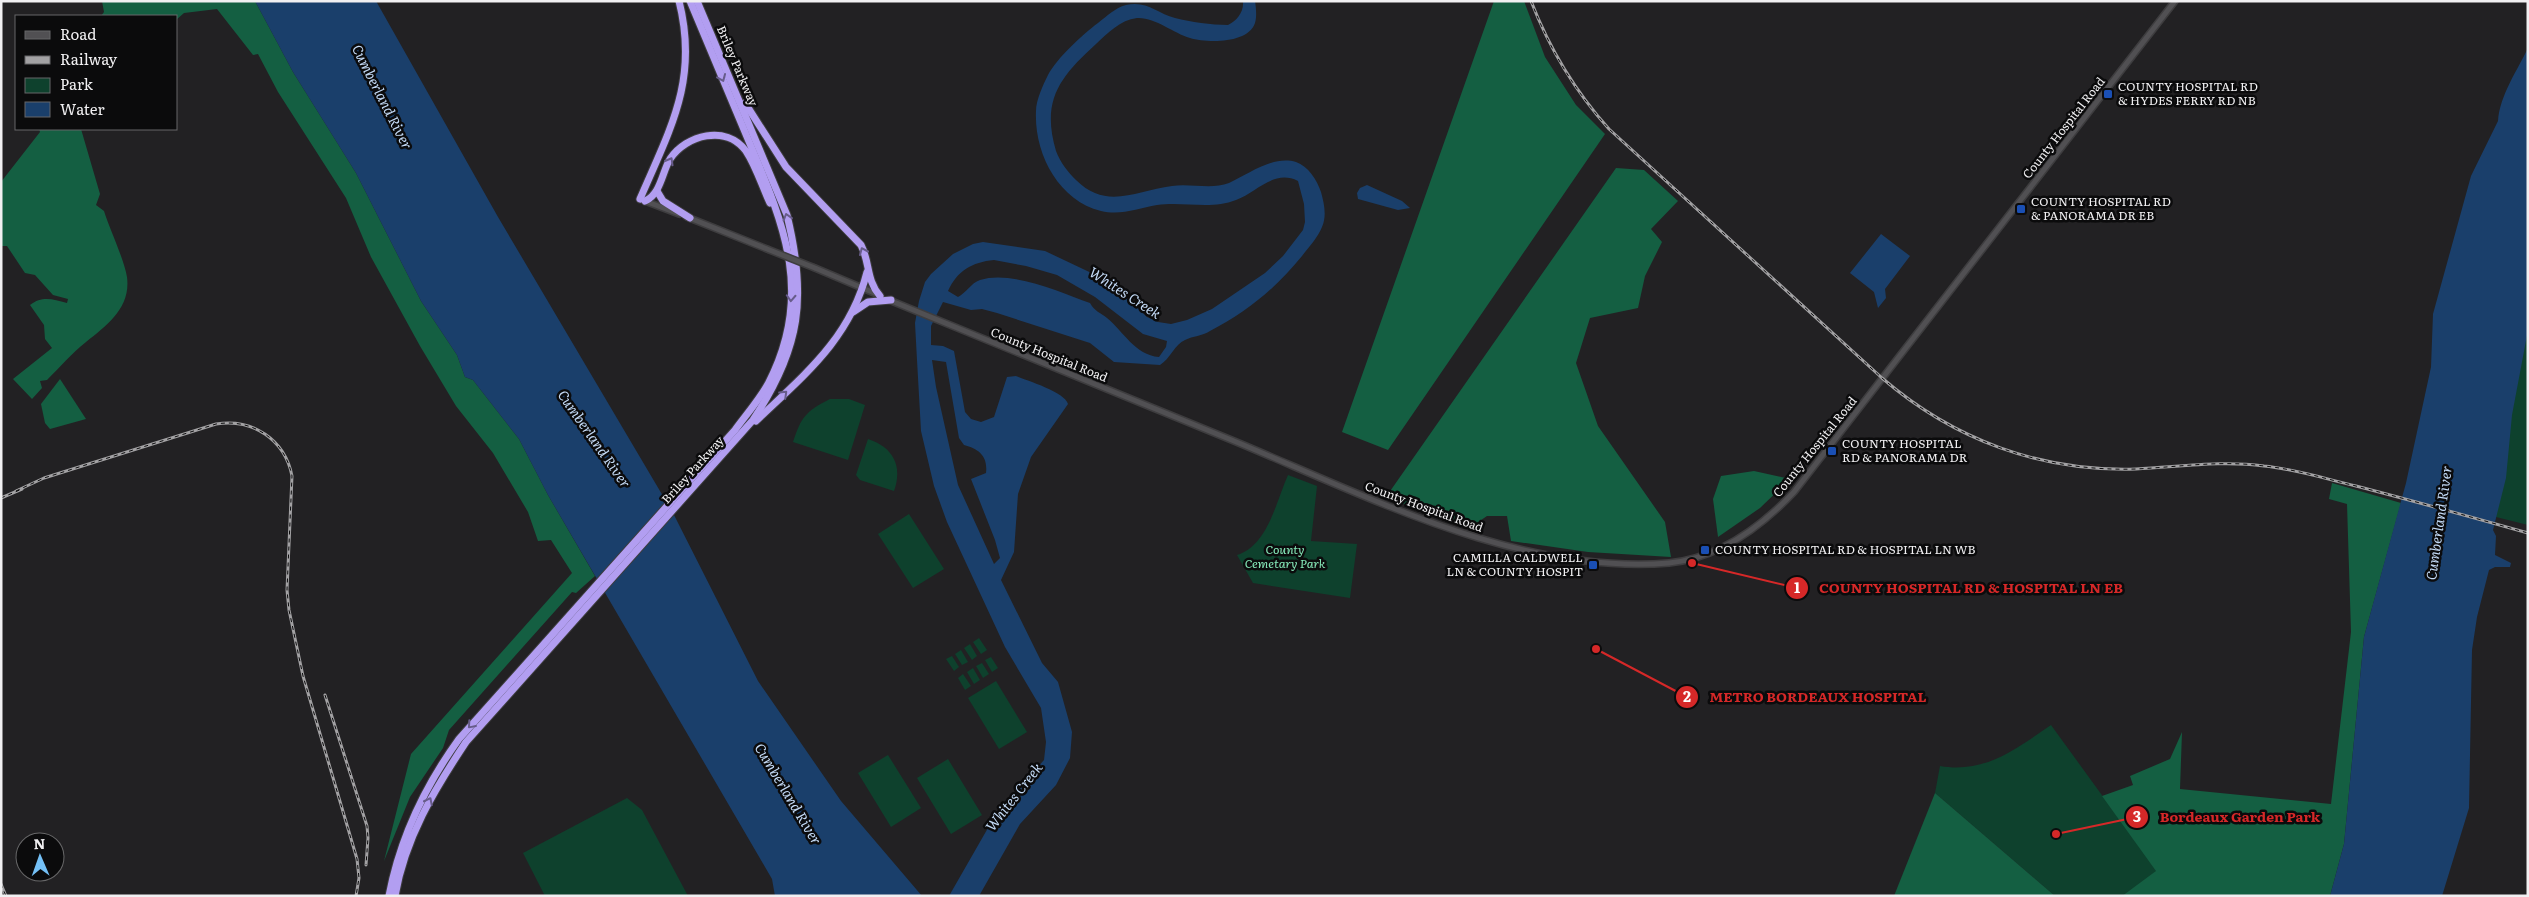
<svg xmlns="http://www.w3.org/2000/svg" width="2529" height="897" viewBox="0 0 2529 897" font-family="Literata,serif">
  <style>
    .green { fill: #0e412d }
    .forest { fill: #145f42 }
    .water { fill: #1a3f6b; fill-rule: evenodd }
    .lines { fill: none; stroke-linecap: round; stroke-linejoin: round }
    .secondary-casing { stroke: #3e3d3f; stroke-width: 8 }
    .highway-casing { stroke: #3e3d3f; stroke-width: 9 }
    .secondary { stroke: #515053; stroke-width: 5 }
    .highway { stroke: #b29ef1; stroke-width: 7 }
    .rail-casing { stroke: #a2a1a3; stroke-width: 3 }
    .rail { stroke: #0b0b0c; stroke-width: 1; stroke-dasharray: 4; stroke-linecap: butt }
    .secondary-bridge-casing { stroke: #3e3d3f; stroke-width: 8; stroke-linecap: butt }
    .secondary-bridge { stroke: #515053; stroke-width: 5 }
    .oneway { stroke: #675c8a }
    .transit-dot { fill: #1a4fb4; stroke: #0b0b0c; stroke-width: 2 }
    .labels { text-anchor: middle; stroke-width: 5; stroke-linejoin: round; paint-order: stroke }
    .street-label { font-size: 12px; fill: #f1f0f2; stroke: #0b0b0c }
    .poi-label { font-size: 12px; fill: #f1f0f2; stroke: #0b0b0c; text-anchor: start }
    .park-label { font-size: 12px; font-style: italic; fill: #87ebbb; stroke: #0b0b0c }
    .water-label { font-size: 14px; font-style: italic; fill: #c3daf6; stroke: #0b0b0c }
    .leader { fill: none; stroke: #d62828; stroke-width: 2 }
    .callout-dot { fill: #d62828; stroke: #0b0b0c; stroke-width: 2 }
    .mark-label { font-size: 15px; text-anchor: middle; font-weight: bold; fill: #fff }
    .callout-label { font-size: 14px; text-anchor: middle; font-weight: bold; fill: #d62828; stroke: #0b0b0c; stroke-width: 5; stroke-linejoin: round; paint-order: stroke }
  </style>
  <rect width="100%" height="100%" fill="#222123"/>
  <g class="green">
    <polygon points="2528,293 2528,525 2488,515"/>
    <path d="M830,399H849L865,405L848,460L793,442C801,417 806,411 830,399Z"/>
    <path d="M868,439C893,447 903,466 894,491L860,480L856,475Z"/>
    <path d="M1288,475L1317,486L1311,541L1357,544L1350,598L1253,583L1237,555C1268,545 1276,502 1288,475Z"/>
    <polygon points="909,514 944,569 913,588 878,534"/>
    <polygon points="979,638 987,650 981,654 973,642"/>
    <polygon points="970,644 977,656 972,660 964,648"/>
    <polygon points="961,650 968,662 962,665 955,654"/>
    <polygon points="952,656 959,667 954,671 946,659"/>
    <polygon points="991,657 998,668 992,672 985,660"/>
    <polygon points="982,663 989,674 983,678 976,666"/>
    <polygon points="973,668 980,680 974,684 967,672"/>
    <polygon points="963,674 971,686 965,690 958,678"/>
    <polygon points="996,681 1027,732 999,749 968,698"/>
    <path d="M2051,725L2157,871L2122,896H2055L1935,793L1940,766C1985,774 2017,748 2051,725Z"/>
    <polygon points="888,755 921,808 891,827 858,773"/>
    <polygon points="948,759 982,815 951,834 917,778"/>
    <polygon points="627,798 642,810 688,896 545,896 523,853"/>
  </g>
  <g class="forest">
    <polygon points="102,1 255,1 293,72 356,173 421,301 457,355 465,377 473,380 519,439 548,495 595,576 576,593 572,592 449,730 443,748 410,797 384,861 411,754 572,573 551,540 538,541 528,512 493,453 456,406 420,346 371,257 346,198 278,92 258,54 253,55 217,9 184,13 176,20 176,16 101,16 104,12"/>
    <polygon points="1494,1 1524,1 1545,57 1576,105 1605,134 1388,450 1342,432"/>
    <path d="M39,129H81L100,194L96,205L104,211C110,230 124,259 127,277C131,308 107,325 86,342C72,353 60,367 47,380L40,381L42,388L32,399L13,379L52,348L45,339L44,325L30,305C42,296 52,299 67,303L68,299L53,295L35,275L25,273L7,246H1V182L40,132Z"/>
    <polygon points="1616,168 1644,170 1678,201 1651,229 1662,242 1645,276 1638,308 1590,318 1576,363 1598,426 1665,522 1671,557 1588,552 1511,541 1507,516 1487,516 1468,529 1386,497"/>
    <polygon points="60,379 86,419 50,429 45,423 41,404"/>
    <polygon points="1754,471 1790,479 1760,508 1718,537 1713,499 1721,476"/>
    <polygon points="2332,483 2401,503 2364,637 2344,844 2330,896 2122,896 2156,871 2102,796 2133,785 2130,776 2170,759 2182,732 2180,789 2331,804 2351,632 2347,504 2329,499"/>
    <polygon points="1935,793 2055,896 1894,896"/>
  </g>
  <g class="water">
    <polygon points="255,1 376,1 498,217 673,513 758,681 841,801 922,896 775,896 772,879 548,495 519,439 473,380 465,377 457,355 421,301 356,173 293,72"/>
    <path d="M1243,1H1255C1256,8 1257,16 1255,23C1248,44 1207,43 1190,38C1173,33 1155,17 1137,18C1120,20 1108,33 1096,44C1060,77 1041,100 1056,151C1060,162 1068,172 1076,180C1107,211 1137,190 1172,186C1190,183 1211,190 1229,183C1249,174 1273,155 1296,162C1308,166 1317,180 1321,192C1324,203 1327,216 1322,227C1318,237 1309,247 1302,256C1276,288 1247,312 1210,331C1202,336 1193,336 1185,340C1175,344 1170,359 1160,365L1114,362L1090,343L997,313L982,309L971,310L943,302L931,326V345L943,346L954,351L965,412L971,419L981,422L994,417L1007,377L1016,376C1028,381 1065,392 1068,404L1031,457L1018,494L1014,552L1001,580L1042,663L1058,682L1072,732L1070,758L1056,785L1020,824L979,896H949L996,814L1044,760L1046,742L1041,708L1005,647L947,522L934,486L921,431L917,360L915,323L919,301L925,282L931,274L953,254L973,244L983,242L1045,251L1102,278L1117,288L1147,317L1158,322L1171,324L1187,320L1212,309L1265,273L1283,256L1303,230L1305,222L1304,204L1298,181C1274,169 1257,192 1236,200C1211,210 1183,201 1157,205C1138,208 1121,216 1101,211C1058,200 1034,153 1036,111C1036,100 1043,85 1048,75C1057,58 1082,35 1098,23C1107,16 1115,8 1126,5C1146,0 1157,13 1175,18C1191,22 1211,25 1228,25C1237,21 1244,12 1243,1ZM994,260L1026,266L1057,275L1095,297L1143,334L1167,341L1166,347L1159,357C1135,355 1123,331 1107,318C1100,312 1095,312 1090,303C1060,292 1011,270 980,280C971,283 966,293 958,297L948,291C957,271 972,262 994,260ZM932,360L946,362L959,438L964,445C979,449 988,456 986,473L971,479L995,540L1000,558L994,564L958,485L936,387Z"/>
    <path d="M2528,48V330L2512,415L2506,478L2493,530L2496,536L2495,555L2511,563L2510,567H2495L2489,570L2477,617L2472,650L2469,808L2442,896H2330L2344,844L2364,637L2406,483L2431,367L2433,314L2471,176L2498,121C2500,95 2517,71 2528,48Z"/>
    <polygon points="1367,185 1402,201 1410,208 1398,210 1358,199 1357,193 1360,188"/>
    <polygon points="1881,234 1910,256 1885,289 1886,298 1878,308 1874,292 1850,273"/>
  </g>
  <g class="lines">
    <defs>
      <g id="secondary">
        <polyline points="645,201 679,214"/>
        <polyline points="687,217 767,249"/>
        <polyline points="815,268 879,295"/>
        <path d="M889,300C1004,347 1119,394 1234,441C1369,497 1519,575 1669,563C1719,558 1761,527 1794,492L2175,1"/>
      </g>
      <g id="highway">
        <path d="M745,103L786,167L861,245C870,262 866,280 880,296"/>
        <polyline points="657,191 663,201 690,218"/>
        <path d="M640,199C670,129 699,80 679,1"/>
        <path d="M645,201C661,194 662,172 670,159C686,135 726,124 746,151C756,166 762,186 770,203"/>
        <polyline points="853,312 868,302 891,300"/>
        <path d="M756,421C804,375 850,339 867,272"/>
        <path d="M389,896C400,838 425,786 459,739L735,430C746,415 759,400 768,384C814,296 785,227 750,144C730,97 710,49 690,1"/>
        <path d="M395,896C405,838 434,790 466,742L753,420C801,348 807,297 787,215L697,1"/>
      </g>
    </defs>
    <use href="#secondary" class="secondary-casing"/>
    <use href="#highway" class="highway-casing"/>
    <use href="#secondary" class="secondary"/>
    <use href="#highway" class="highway"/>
    <defs>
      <g id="rail">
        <path d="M1531,1C1550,50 1574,90 1609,129L1882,378C1954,440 2041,472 2136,469C2179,467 2221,460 2264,466C2295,469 2326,479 2356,486C2414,501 2471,517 2528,533"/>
        <path d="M16,491L44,478L216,424C253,418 285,440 292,476L287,590L289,610L303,676L357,859L359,878L356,896"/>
        <polyline points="1,498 22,489"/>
        <polyline points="325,695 367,826 368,838 366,865"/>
        <polyline points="1,884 6,896"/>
      </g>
    </defs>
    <use href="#rail" class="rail-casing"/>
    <use href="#rail" class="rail"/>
    <defs>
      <polyline id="secondary-bridge" points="767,249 815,268"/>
    </defs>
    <use href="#secondary-bridge" class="secondary-bridge-casing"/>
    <use href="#secondary-bridge" class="secondary-bridge"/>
  </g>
  <defs><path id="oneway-chevron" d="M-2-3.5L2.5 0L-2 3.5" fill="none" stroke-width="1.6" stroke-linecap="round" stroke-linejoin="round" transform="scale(1.25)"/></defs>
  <g class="oneway">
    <use href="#oneway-chevron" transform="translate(722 78) rotate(67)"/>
    <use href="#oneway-chevron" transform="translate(670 161) rotate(-60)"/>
    <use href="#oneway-chevron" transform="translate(787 217) rotate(-107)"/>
    <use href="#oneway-chevron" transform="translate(863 251) rotate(-114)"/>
    <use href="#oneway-chevron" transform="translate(791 298) rotate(93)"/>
    <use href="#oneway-chevron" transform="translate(784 394) rotate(-44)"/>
    <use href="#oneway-chevron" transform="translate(471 725) rotate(131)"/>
    <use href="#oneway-chevron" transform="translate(429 801) rotate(-63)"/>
  </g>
  <g class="transit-dot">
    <rect x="2103" y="89" width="10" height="10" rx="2.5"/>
    <rect x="2016" y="204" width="10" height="10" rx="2.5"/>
    <rect x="1827" y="446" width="10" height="10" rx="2.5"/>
    <rect x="1700" y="545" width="10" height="10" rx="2.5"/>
    <rect x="1588" y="560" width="10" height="10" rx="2.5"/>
  </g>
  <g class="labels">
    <g class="street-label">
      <text transform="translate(737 66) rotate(67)" y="4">Briley Parkway</text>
      <text transform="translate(2064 128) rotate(-52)" y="4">County Hospital Road</text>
      <text transform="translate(1049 355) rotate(22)" y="4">County Hospital Road</text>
      <text transform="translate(1815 447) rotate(-51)" y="4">County Hospital Road</text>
      <text transform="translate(693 470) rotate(-48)" y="4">Briley Parkway</text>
      <text transform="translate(1424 507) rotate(20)" y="4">County Hospital Road</text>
    </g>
    <g class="poi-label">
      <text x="2118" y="91">COUNTY HOSPITAL RD<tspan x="2118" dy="14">&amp; HYDES FERRY RD NB</tspan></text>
      <text x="2031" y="206">COUNTY HOSPITAL RD<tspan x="2031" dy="14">&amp; PANORAMA DR EB</tspan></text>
      <text x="1842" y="448">COUNTY HOSPITAL<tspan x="1842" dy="14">RD &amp; PANORAMA DR</tspan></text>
      <text x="1715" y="554">COUNTY HOSPITAL RD &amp; HOSPITAL LN WB</text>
      <text x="1583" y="562" text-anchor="end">CAMILLA CALDWELL<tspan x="1583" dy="14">LN &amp; COUNTY HOSPIT</tspan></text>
    </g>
    <g class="park-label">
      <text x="1285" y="554">County<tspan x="1285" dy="14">Cemetary Park</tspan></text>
    </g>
    <g class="water-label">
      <text transform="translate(382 97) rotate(63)" y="5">Cumberland River</text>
      <text transform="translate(1125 293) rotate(33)" y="5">Whites Creek</text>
      <text transform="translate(594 439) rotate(55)" y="5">Cumberland River</text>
      <text transform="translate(2439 523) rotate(-82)" y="5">Cumberland River</text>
      <text transform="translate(788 794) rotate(59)" y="5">Cumberland River</text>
      <text transform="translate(1014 797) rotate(-52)" y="5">Whites Creek</text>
    </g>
  </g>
  <path class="leader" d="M1692 563L1797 588M1596 649L1687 697M2056 834L2137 817"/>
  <g class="callout-dot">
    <circle cx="1692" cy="563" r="5"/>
    <circle cx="1596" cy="649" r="5"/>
    <circle cx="2056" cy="834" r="5"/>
    <circle cx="1797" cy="588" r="12"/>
    <circle cx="1687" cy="697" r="12"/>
    <circle cx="2137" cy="817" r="12"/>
  </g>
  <g class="mark-label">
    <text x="1797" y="593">1</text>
    <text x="1687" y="702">2</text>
    <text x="2137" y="822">3</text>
  </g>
  <g class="callout-label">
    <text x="1971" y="593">COUNTY HOSPITAL RD &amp; HOSPITAL LN EB</text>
    <text x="1818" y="702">METRO BORDEAUX HOSPITAL</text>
    <text x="2240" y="822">Bordeaux Garden Park</text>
  </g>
  <rect width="2529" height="897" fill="none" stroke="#f1f0f2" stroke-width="5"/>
  <rect x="15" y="15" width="162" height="115" fill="#0b0b0c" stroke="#676768"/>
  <rect x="25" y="31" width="25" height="8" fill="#515053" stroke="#676768"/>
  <text x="60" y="40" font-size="15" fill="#f1f0f2">Road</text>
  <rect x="25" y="56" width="25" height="8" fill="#a2a1a3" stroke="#676768"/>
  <text x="60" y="65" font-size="15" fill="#f1f0f2">Railway</text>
  <rect x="25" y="78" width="25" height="15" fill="#0e412d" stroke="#676768"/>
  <text x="60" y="90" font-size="15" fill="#f1f0f2">Park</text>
  <rect x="25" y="102" width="25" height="15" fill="#1a3f6b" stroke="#676768"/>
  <text x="60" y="115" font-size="15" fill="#f1f0f2">Water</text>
  <g transform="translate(40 857) rotate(358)"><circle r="24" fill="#0b0b0c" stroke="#676768"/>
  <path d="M0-4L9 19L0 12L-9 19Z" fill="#74c0f6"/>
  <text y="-8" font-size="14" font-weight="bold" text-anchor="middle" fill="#f1f0f2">N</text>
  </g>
</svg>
